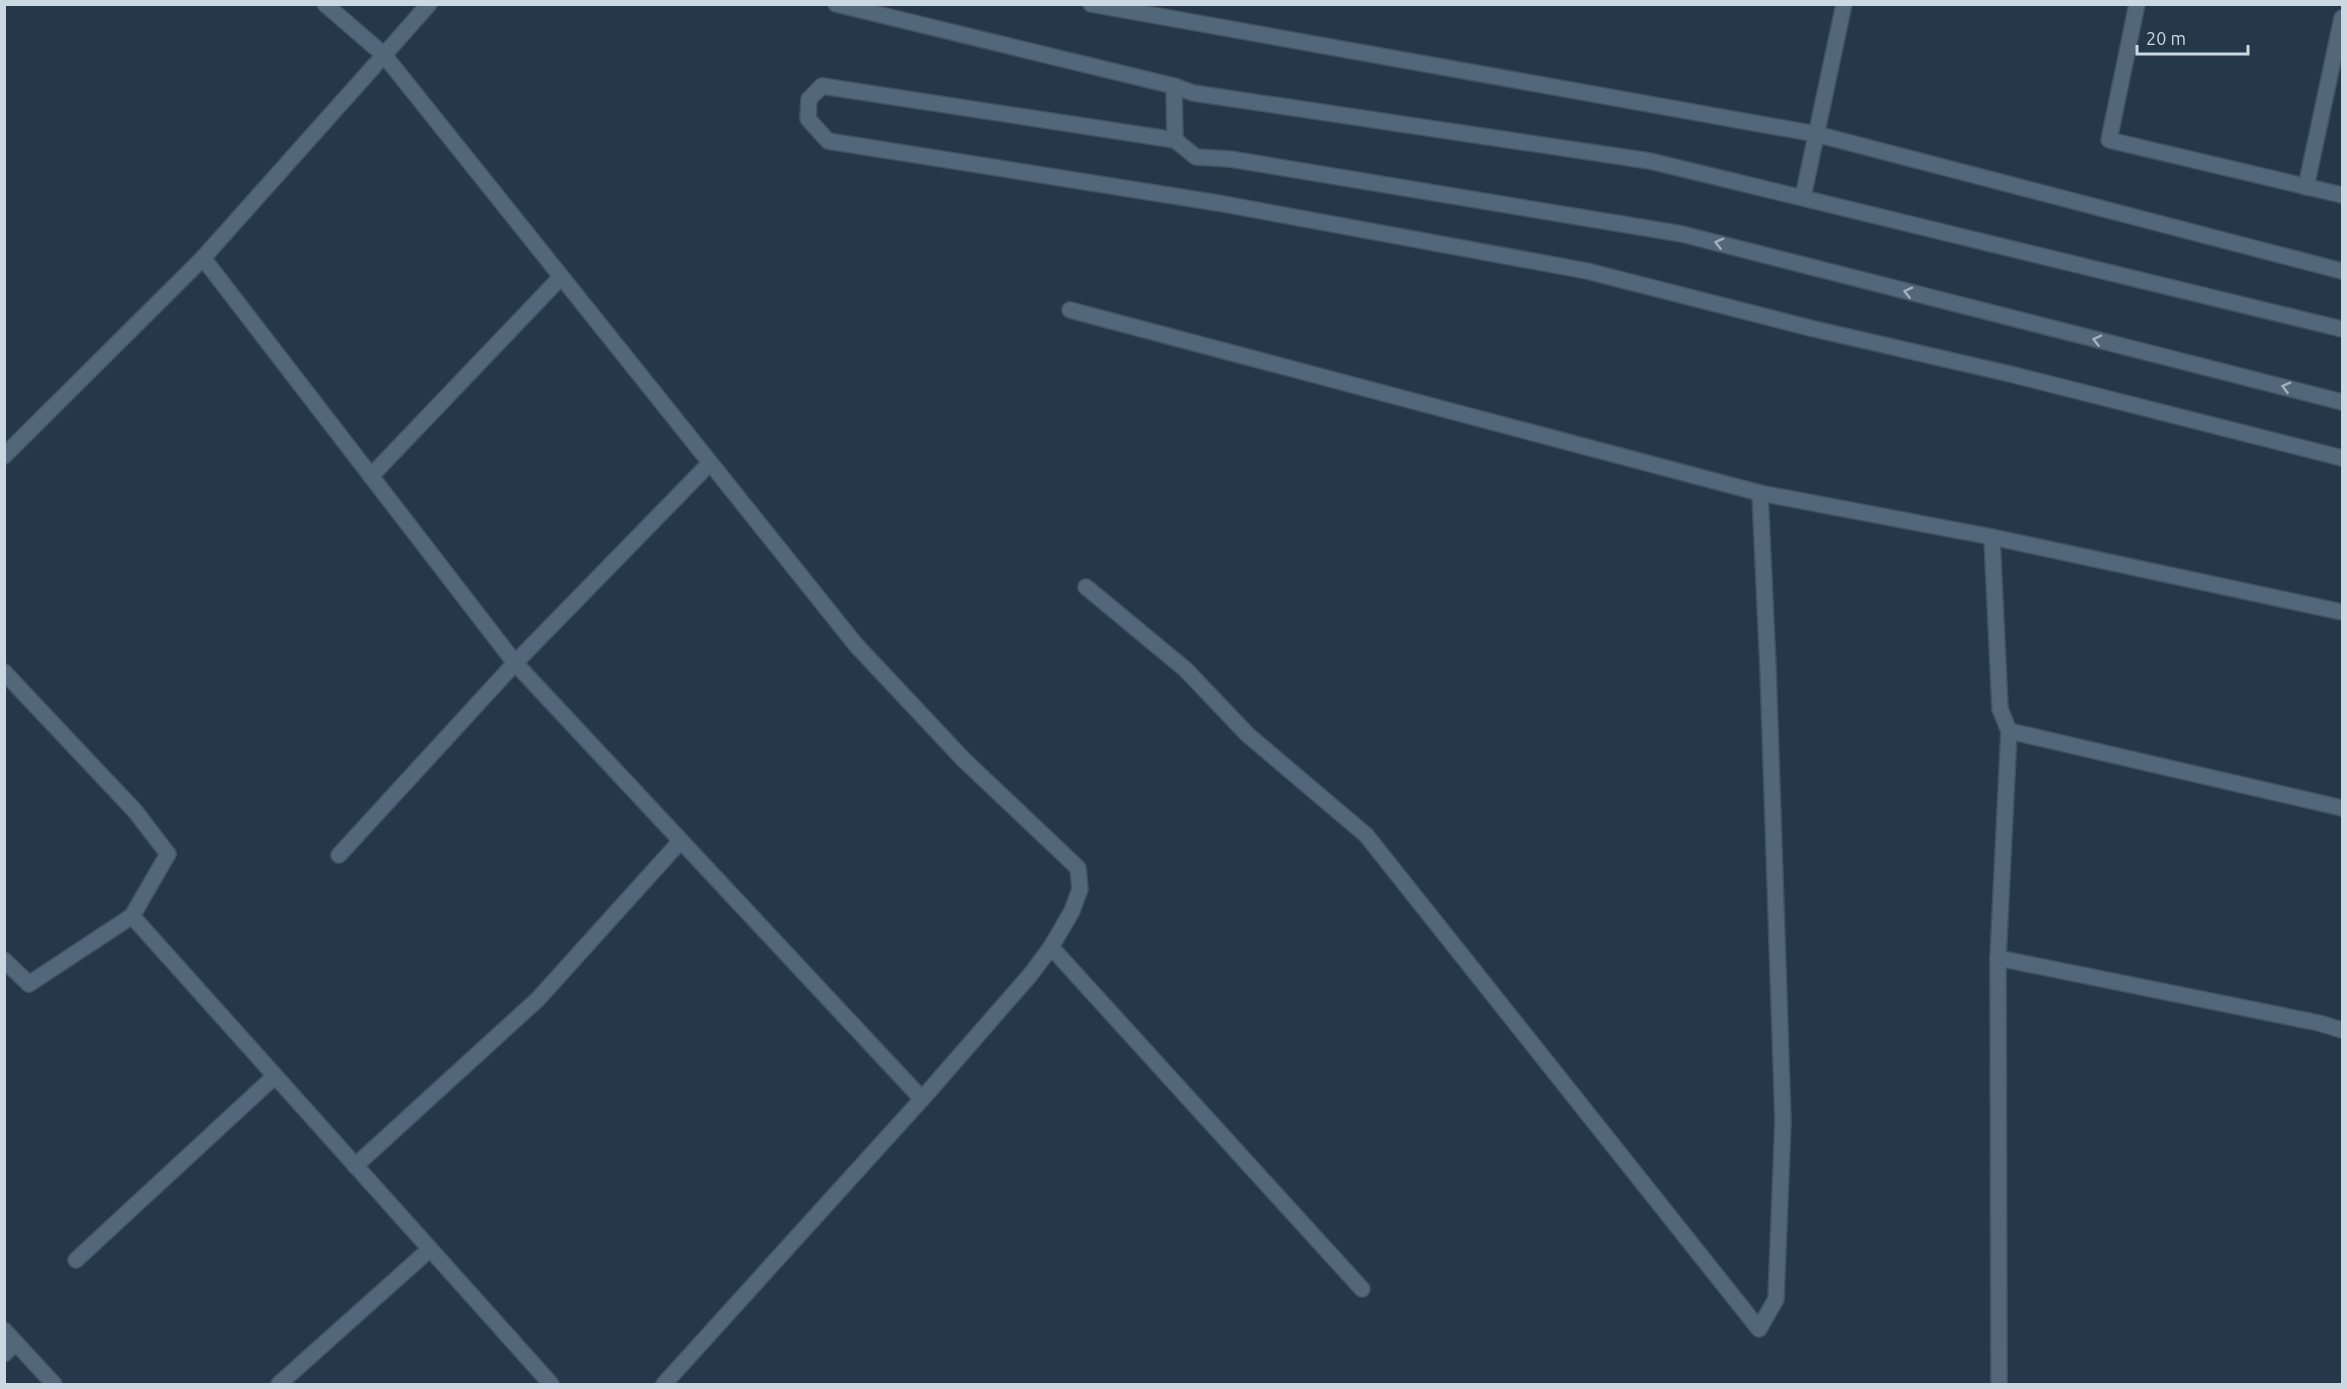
<svg xmlns="http://www.w3.org/2000/svg" width="2347" height="1389" viewBox="0 0 2347 1389" font-family="Ubuntu,sans-serif">
  <style>
    .lines { fill: none; stroke-linecap: round; stroke-linejoin: round }
    .minor-casing { stroke: #415360; stroke-width: 18 }
    .minor { stroke: #52687a; stroke-width: 15 }
    .oneway { stroke: #a1b0bd }
  </style>
  <rect width="100%" height="100%" fill="#243849"/>
  <g class="lines">
    <defs>
      <g id="minor">
        <polyline points="325,4 384,55 429,4"/>
        <polyline points="836,4 1174,86"/>
        <polyline points="1091,4 1816,134 2342,271"/>
        <polyline points="2137,4 2109,140 2342,195"/>
        <polyline points="1175,140 822,86 809,99 808,119 828,141 1218,203 1587,271 1810,328 2010,374 2342,458"/>
        <polyline points="2306,187 2342,18"/>
        <polyline points="1803,197 1844,4"/>
        <polyline points="203,258 515,663 710,463"/>
        <polyline points="1070,310 1760,493 1992,537 2342,612"/>
        <polyline points="2342,329 1650,161 1193,93 1174,86 1175,140 1196,157 1230,159 1682,234 2342,402"/>
        <polyline points="4,456 203,258 384,55 856,645 963,759 1078,868 1080,889 1072,911 1051,947 1031,974 922,1099"/>
        <polyline points="371,476 561,277"/>
        <polyline points="1992,537 2000,709 2009,731 1998,958 2319,1023 2342,1030"/>
        <polyline points="1086,587 1185,669 1248,735 1366,835 1759,1329 1776,1299 1783,1121 1768,668 1760,493"/>
        <polyline points="4,672 135,811 168,854 132,916 29,984 4,960"/>
        <polyline points="2009,731 2342,808"/>
        <polyline points="339,855 515,663 922,1099 664,1384"/>
        <polyline points="132,916 551,1384"/>
        <polyline points="1051,947 1362,1289"/>
        <polyline points="1998,958 1999,1384"/>
        <polyline points="355,1166 538,999 677,845 678,838"/>
        <polyline points="76,1260 275,1076"/>
        <polyline points="4,1330 54,1384"/>
        <polyline points="4,1354 16,1343"/>
        <polyline points="279,1384 430,1249"/>
      </g>
    </defs>
    <use href="#minor" class="minor-casing"/>
    <use href="#minor" class="minor"/>
  </g>
  <defs><path id="oneway-chevron" d="M-2-3.5L2.5 0L-2 3.5" fill="none" stroke-width="1.6" stroke-linecap="round" stroke-linejoin="round" transform="scale(1.5)"/></defs>
  <g class="oneway">
    <use href="#oneway-chevron" transform="translate(1719 243) rotate(-166)"/>
    <use href="#oneway-chevron" transform="translate(1908 292) rotate(-166)"/>
    <use href="#oneway-chevron" transform="translate(2097 340) rotate(-166)"/>
    <use href="#oneway-chevron" transform="translate(2286 387) rotate(-166)"/>
  </g>
  <rect width="2347" height="1389" fill="none" stroke="#cbd7e1" stroke-width="12"/>
  <path d="M2137 45v9h111v-9" fill="none" stroke="#cbd7e1" stroke-width="3"/>
  <text x="2146" y="45" font-size="18" fill="#cbd7e1" stroke="#243849" stroke-width="4.5" paint-order="stroke">20 m</text>
</svg>
